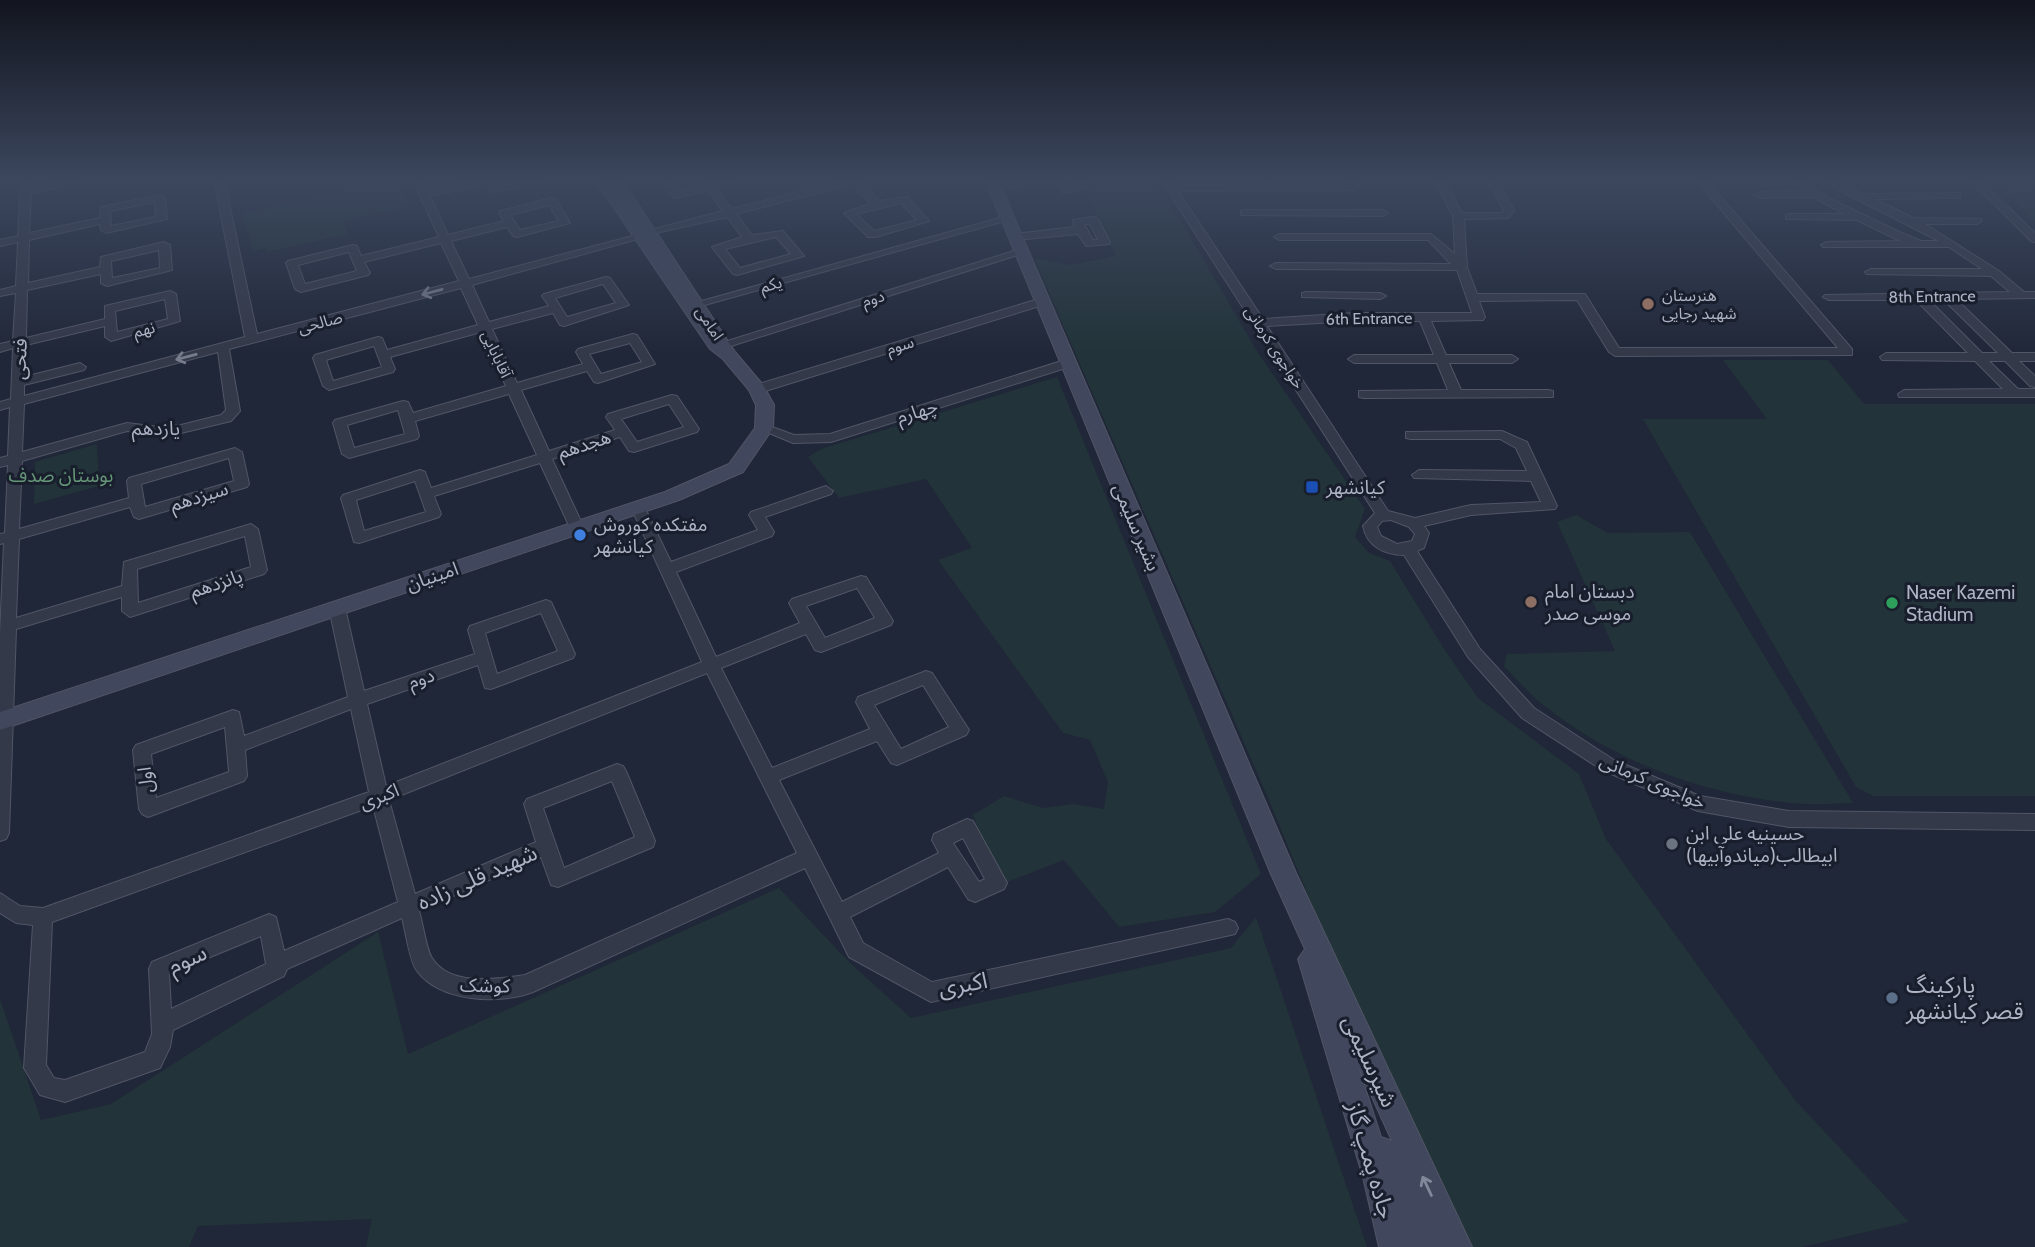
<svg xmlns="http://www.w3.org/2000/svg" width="2035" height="1247" viewBox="0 0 2035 1247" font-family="Cabin,'Noto Sans Arabic',sans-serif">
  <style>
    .green { fill: #223339 }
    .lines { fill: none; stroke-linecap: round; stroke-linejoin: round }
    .street-casing { stroke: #515666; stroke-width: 2 }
    .secondary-casing { stroke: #515666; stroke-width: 2 }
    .street { fill: #343949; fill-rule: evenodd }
    .secondary { fill: #41475c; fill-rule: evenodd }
    .oneway { stroke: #777c8d }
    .oneway2 { stroke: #82889b }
    .education-dot { fill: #8d6e63; stroke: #191e2d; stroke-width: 2.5 }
    .transit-dot { fill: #1a4fb4; stroke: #191e2d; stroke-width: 2.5 }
    .shop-dot { fill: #3f7fe0; stroke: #191e2d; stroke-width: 2.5 }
    .leisure-dot { fill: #2e9e5b; stroke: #191e2d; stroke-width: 2.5 }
    .worship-dot { fill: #6b7280; stroke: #191e2d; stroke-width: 2.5 }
    .service-dot { fill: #5c6f8a; stroke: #191e2d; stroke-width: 2.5 }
    .labels { text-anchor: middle; stroke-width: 6; stroke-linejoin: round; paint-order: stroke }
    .far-street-label { font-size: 16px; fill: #aeb3c5; stroke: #191e2d }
    .far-poi-label { font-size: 16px; fill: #aeb3c5; stroke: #191e2d; text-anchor: start }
    .street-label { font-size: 19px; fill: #aeb3c5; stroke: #191e2d }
    .park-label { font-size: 19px; fill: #659678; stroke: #191e2d }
    .poi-label { font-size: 19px; fill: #aeb3c5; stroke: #191e2d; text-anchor: start }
    .near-street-label { font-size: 23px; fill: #aeb3c5; stroke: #191e2d }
    .near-poi-label { font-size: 23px; fill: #aeb3c5; stroke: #191e2d; text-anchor: start }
  </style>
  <rect width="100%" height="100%" fill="#202738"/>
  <g class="green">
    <polygon points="336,180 399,180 410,207 343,221 347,234 267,252 266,248 253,251 243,214 340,191"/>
    <polygon points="1087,180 1153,180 1188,233 1255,348 1365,509 1355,537 1369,553 1390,561 1444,649 1478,698 1579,774 1606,839 1795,1100 1909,1222 1802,1247 1469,1247 1390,1094 1268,798 1034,258 1069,265 1115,256 1085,191 1092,190"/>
    <polygon points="1991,180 2035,180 2035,221"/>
    <polygon points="1723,360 1828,360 1864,404 2035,404 2035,796 1873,796 1856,787 1643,419 1767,419"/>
    <polygon points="1057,377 1261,874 1215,912 1119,927 1064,860 1002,884 973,815 1004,796 1043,808 1073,804 1104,809 1108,782 1090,740 1063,733 938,560 972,548 926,479 839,498 808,457 821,449"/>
    <polygon points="97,444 99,486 34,504 35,462"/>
    <path d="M1576,515L1608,533L1690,532L1853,803C1838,803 1821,805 1805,804C1712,798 1615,763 1542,704C1529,693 1516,679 1504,666L1507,654L1615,651L1557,522Z"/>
    <polygon points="779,888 849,962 911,1018 1231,948 1256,917 1367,1247 366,1247 372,1219 198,1226 189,1247 0,1247 0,999 41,1120 111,1104 378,932 408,1054"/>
  </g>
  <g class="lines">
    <defs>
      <g id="street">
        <path d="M21,180H31V188L72,180H90L31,194L29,233L100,218L101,207L160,195L165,198L167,219L106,233L101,230L100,224L29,240L28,283L100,267L101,257L164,242L170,245L172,270L107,286L101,283V274L27,290L26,338L105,319V306L170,291L176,294L180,321L111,341L105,337V326L26,345L24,377L80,363L86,367L84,370L24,385V396L245,337L214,180H224L257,334L459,281L441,243L364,262L370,273L368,275L301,292L295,289L286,263L288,261L353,245L357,246L361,256L439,237L413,180H423L428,190L478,180H495L498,185L524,180H541L540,182L495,192L491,191L487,184L430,196L448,235L504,221L499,213L500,211L552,198L556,199L570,223L517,237L513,236L507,227L451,241L469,279L640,234L645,237L472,285L489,322L549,306L542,296L544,294L606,277L610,278L629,305L564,326L560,325L553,313L492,329L517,383L583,364L576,352L578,349L633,334L637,335L655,364L598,383L594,382L587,371L521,390L549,451L615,430L606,417L608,414L672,395L677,396L699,429L697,432L634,452L629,451L620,437L552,459L584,528L582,532H572L540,463L434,496L441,514L439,517L359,543L354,542L341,498L343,495L420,470L425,472L431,488L537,455L509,394L415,421L419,436L417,439L349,458L342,454L333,423L335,420L403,401L408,402L413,413L506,386L481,332L390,357L395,369L393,372L329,390L323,386L313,358L315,355L378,337L382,338L387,350L478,325L461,288L229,349L240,411L231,421L181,433L159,435L127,431L22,461L19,529L129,498L127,481L129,478L235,448L242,452L249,484L247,487L139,519L134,517L130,507L19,539L16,618L122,586L124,562L251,524L258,529L267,570L264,574L130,617L122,611V597L16,629L9,833L6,839L0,841V634L4,543L0,544V534L5,533L8,465L0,467V458L8,456L10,407L0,410V402L11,399L13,348L0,352V344L13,341L16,293L0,296V290L16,286L18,242L0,246V240L18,236ZM155,202L156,217L111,226L110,211ZM549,205L559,221L520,230L510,215ZM159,250L160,268L112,278L111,261ZM349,252L357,271L305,284L298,265ZM603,284L616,303L567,317L555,298ZM165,299L168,319L117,332L115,311ZM630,343L642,362L601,374L589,354ZM374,346L382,367L333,381L326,360ZM218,352L226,410L221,415L181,425L159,427L127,423L22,452L24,404ZM669,404L684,427L637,442L621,419ZM398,410L405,434L354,448L347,425ZM229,458L234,481L145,507L141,484ZM415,481L426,512L364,531L356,500ZM245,536L251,567L138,603L137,569Z"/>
        <path d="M660,180H670L679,191L724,180H739L738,182L716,188L732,209L846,180H861L879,201L907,197L929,221L876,237H868L844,213L870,204L853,184L736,214L752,235L783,231L804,256L737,275L733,274L712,247L742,237L727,217L647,235V231L723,211L707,190L677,198L673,197ZM901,203L917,220L874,231L856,214ZM776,237L791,254L740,268L725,249Z"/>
        <polygon points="1028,180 1065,180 1069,187 1077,186 1074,180 1084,180 1088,188 1066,193 1062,192 1057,183 993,189 988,186 993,183"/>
        <path d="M1161,180H1171L1174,185L1349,184L1347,180H1357L1360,187L1355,190L1178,191L1263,319L1354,313H1472L1457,270L1276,269L1270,266L1276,263L1451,264L1428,240H1279L1274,237L1279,234H1431L1455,254L1453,216L1434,180H1444L1462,213H1502L1504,210L1486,180H1496L1514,210L1509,218L1464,219L1467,267L1477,294H1585L1619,348H1838L1696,180H1706L1852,349V355L1615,356L1609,352L1577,300L1479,301L1485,317L1483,320L1431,321L1446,355H1512L1518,359L1512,363H1449L1461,390H1548L1553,391V397L1364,398L1359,397V391L1448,390L1437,363H1354L1348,359L1354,355H1434L1420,321H1354L1267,326L1388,511L1415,518L1471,505L1541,502L1531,481L1414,478L1412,475L1419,470L1527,471L1516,448L1500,439H1411L1406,438V432L1502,431L1527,442L1557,506L1555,509L1471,515L1424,526L1429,533L1424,548L1417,551L1480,649L1534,708L1614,760L1700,796L1789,811L2035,814V830L1789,827L1698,811L1602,770L1522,718L1468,657L1404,555C1384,555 1367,546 1363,526L1375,513ZM1391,520L1409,527L1415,534L1412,541L1397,544L1381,536L1377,527L1382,521Z"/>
        <path d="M1789,180H1800L1835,201L1897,231L1921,241H1939L1819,180H1832L1864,194L1960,193V197L1956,198L1875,199L1913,218L1981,219L1982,221L1977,224H1925L1999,271L2024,292H2035V298L1956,299L2012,353H2035V361H2019L2035,376V387L2030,386L2005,361H1989L2018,389H2035V397H1899L1898,394L1904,390L2003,389L1975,361L1882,360L1880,357L1886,353H1968L1916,300H1829L1823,297L1825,295L2010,292L1991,276L1867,274L1865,272L1871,269H1982L1949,247H1823L1821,245L1827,242L1900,241L1857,220L1786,219V215L1790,214H1844L1813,197L1760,198L1755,195L1760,192L1803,191ZM1943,299L1998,353H1982L1929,300Z"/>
        <polygon points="1970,180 1980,180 2035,233 2035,242 2031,241"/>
        <polygon points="1245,210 1383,210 1388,213 1383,216 1241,215 1241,211"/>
        <polygon points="1003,217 1012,219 701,306 693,306 691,304"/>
        <path d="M1093,217L1097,218L1110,242L1109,244L1086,246L1078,234L1015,240L1010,237L1015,234L1074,227L1073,220ZM1084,224H1090L1098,240H1093Z"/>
        <polygon points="1017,250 1027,252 728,347 720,347 718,344"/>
        <polygon points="1306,292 1380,293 1386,296 1380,299 1302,297 1302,293"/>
        <polygon points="1042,298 1048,302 1046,304 762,392 757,393 751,389 752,386"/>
        <polygon points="1068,359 1072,360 1072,366 831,442 793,443 757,428 764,424 794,435 830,434"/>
        <path d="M826,486L833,491L831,494L765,517L774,532L772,536L676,572L716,657L800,623L789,603L792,599L861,576L866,577L893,621L891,625L821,652L815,650L806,634L721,668L772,768L870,729L856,702L858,697L926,671L932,673L969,730L966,735L897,765L891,763L877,741L779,780L842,902L939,853L932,840L934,834L967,819L973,821L1007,883L1004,889L975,902L968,899L948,867L850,917L863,943L932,982L1228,919L1235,922L1238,928L1235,934L931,1002L849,957L805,868L533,992C499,1005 440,1002 417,971C409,960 406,932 402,918L287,969L284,976L173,1030L170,1047L160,1068L65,1102L40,1095L24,1068L33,925L16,923L0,913V893L20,906L43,908L369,792L351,709L245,750L247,776L244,781L148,817L142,814L139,809L133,750L136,745L233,710L239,712L244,736L348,697L329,608L332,604H342L345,608L364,691L475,654L468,630L470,626L546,600L551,602L575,654L573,658L491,689L485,688L478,665L367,704L386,786L702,662L631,507L633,504H643L671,562L758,530L749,515L751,512ZM857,588L875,618L825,638L806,606ZM541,613L558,651L497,674L485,633ZM707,673L797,853L525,975C497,979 450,987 432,958C426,949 423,923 419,911L541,857L551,885L558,887L653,847L655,841L626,771L623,766L617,764L527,799L524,804L536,842L415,894L389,800ZM923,685L949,727L901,749L874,705ZM225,727L229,772L156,798L151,754ZM612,781L635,837L564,868L543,808ZM373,806L398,902L284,951L276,917L269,914L152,962L149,969L152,1034L145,1052L65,1080L54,1078L46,1065L52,922ZM963,838L985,879L979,882L953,843ZM261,936L266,964L171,1009L169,974Z"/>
      </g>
      <g id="secondary">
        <polygon points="595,180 608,180 623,202 609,180 622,180 735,352 763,385 774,405 773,428 743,472 679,500 0,730 0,712 665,492 729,464 755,428 756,405 749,390 723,359 710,349"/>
        <path d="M985,180H998L1296,873L1472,1247H1379L1363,1177L1298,959L1305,949L1271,874ZM1358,1066L1407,1174L1392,1141L1381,1137Z"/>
      </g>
    </defs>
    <use href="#street" class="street-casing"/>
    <use href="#secondary" class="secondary-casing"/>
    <use href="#street" class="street"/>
    <use href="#secondary" class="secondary"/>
  </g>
  <defs><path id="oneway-shaft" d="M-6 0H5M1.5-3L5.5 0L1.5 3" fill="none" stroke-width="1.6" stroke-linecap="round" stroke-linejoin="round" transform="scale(1.75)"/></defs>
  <g class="oneway">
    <use href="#oneway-shaft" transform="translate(432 292) rotate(165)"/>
    <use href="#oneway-shaft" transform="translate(186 357) rotate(165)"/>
  </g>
  <use class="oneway2" href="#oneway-shaft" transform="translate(1427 1186) rotate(-115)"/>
  <linearGradient id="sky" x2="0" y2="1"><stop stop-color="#12151f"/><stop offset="0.51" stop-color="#3c475e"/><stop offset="1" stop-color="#3c475e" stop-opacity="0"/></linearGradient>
  <rect width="2035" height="354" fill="url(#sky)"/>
  <g class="education-dot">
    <circle cx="1648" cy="304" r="7"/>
    <circle cx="1531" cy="602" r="7"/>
  </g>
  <rect class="transit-dot" x="1305" y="480" width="14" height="14" rx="3.5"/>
  <circle class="shop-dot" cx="580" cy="535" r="7"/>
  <circle class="leisure-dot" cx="1892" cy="603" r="7"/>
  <circle class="worship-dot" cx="1672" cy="844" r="7"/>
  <circle class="service-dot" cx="1892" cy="998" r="7"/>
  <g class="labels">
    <g class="far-street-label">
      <text transform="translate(771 284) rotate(-15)" y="6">یکم</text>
      <text transform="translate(1932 296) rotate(-1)" y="6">8th Entrance</text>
      <text transform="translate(873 298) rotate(-17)" y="6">دوم</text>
      <text transform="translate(1369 318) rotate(-1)" y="6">6th Entrance</text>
      <text transform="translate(320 322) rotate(-15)" y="6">صالحی</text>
      <text transform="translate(710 323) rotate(57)" y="6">امامی</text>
      <text transform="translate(144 329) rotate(-14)" y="6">نهم</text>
      <text transform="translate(900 345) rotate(-17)" y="6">سوم</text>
      <text transform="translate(1275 347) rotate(57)" y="6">خواجوی کرمانی</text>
      <text transform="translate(497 354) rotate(65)" y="6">آقابابایی</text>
    </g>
    <g class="far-poi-label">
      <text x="1662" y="301">هنرستان<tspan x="1662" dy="18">شهید رجایی</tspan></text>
    </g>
    <g class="street-label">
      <text transform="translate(19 359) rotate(-88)" y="7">فتحی</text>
      <text transform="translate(917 411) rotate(-17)" y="7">چهارم</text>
      <text x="156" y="435">یازدهم</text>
      <text transform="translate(584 444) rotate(-18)" y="7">هجدهم</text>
      <text transform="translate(199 496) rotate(-17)" y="7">سیزدهم</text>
      <text transform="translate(1137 527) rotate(67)" y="7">بشیر سلیمی</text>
      <text transform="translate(432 576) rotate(-19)" y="7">امینیان</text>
      <text transform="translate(216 583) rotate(-18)" y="7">پانزدهم</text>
      <text transform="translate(421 678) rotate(-19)" y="7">دوم</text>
      <text transform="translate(145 780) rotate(-96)" y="7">اول</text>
      <text transform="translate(1653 781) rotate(23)" y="7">خواجوی کرمانی</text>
      <text transform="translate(379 796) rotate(-21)" y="7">اکبری</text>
      <text transform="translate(485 985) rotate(1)" y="7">کوشک</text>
    </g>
    <g class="park-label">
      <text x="61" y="482">بوستان صدف</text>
    </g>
    <g class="poi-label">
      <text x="1326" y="494">کیانشهر</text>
      <text x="594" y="531">مفتکده کوروش<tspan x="594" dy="22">کیانشهر</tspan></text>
      <text x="1545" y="598">دبستان امام<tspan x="1545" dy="22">موسی صدر</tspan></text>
      <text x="1906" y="599">Naser Kazemi<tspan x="1906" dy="22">Stadium</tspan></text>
      <text x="1686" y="840">حسینیه علی ابن<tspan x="1686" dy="22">ابیطالب(میاندوآبیها)</tspan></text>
    </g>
    <g class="near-street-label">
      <text transform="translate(477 877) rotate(-24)" y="8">شهید قلی زاده</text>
      <text transform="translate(187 959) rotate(-25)" y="8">سوم</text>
      <text transform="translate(963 984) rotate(-10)" y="8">اکبری</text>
      <text transform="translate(1370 1061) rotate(65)" y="8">شیرسلیمی</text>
      <text transform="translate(1371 1160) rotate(74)" y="8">جاده پمپ گاز</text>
    </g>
    <g class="near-poi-label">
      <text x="1906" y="993">پارکینگ<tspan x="1906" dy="26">قصر کیانشهر</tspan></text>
    </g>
  </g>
</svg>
